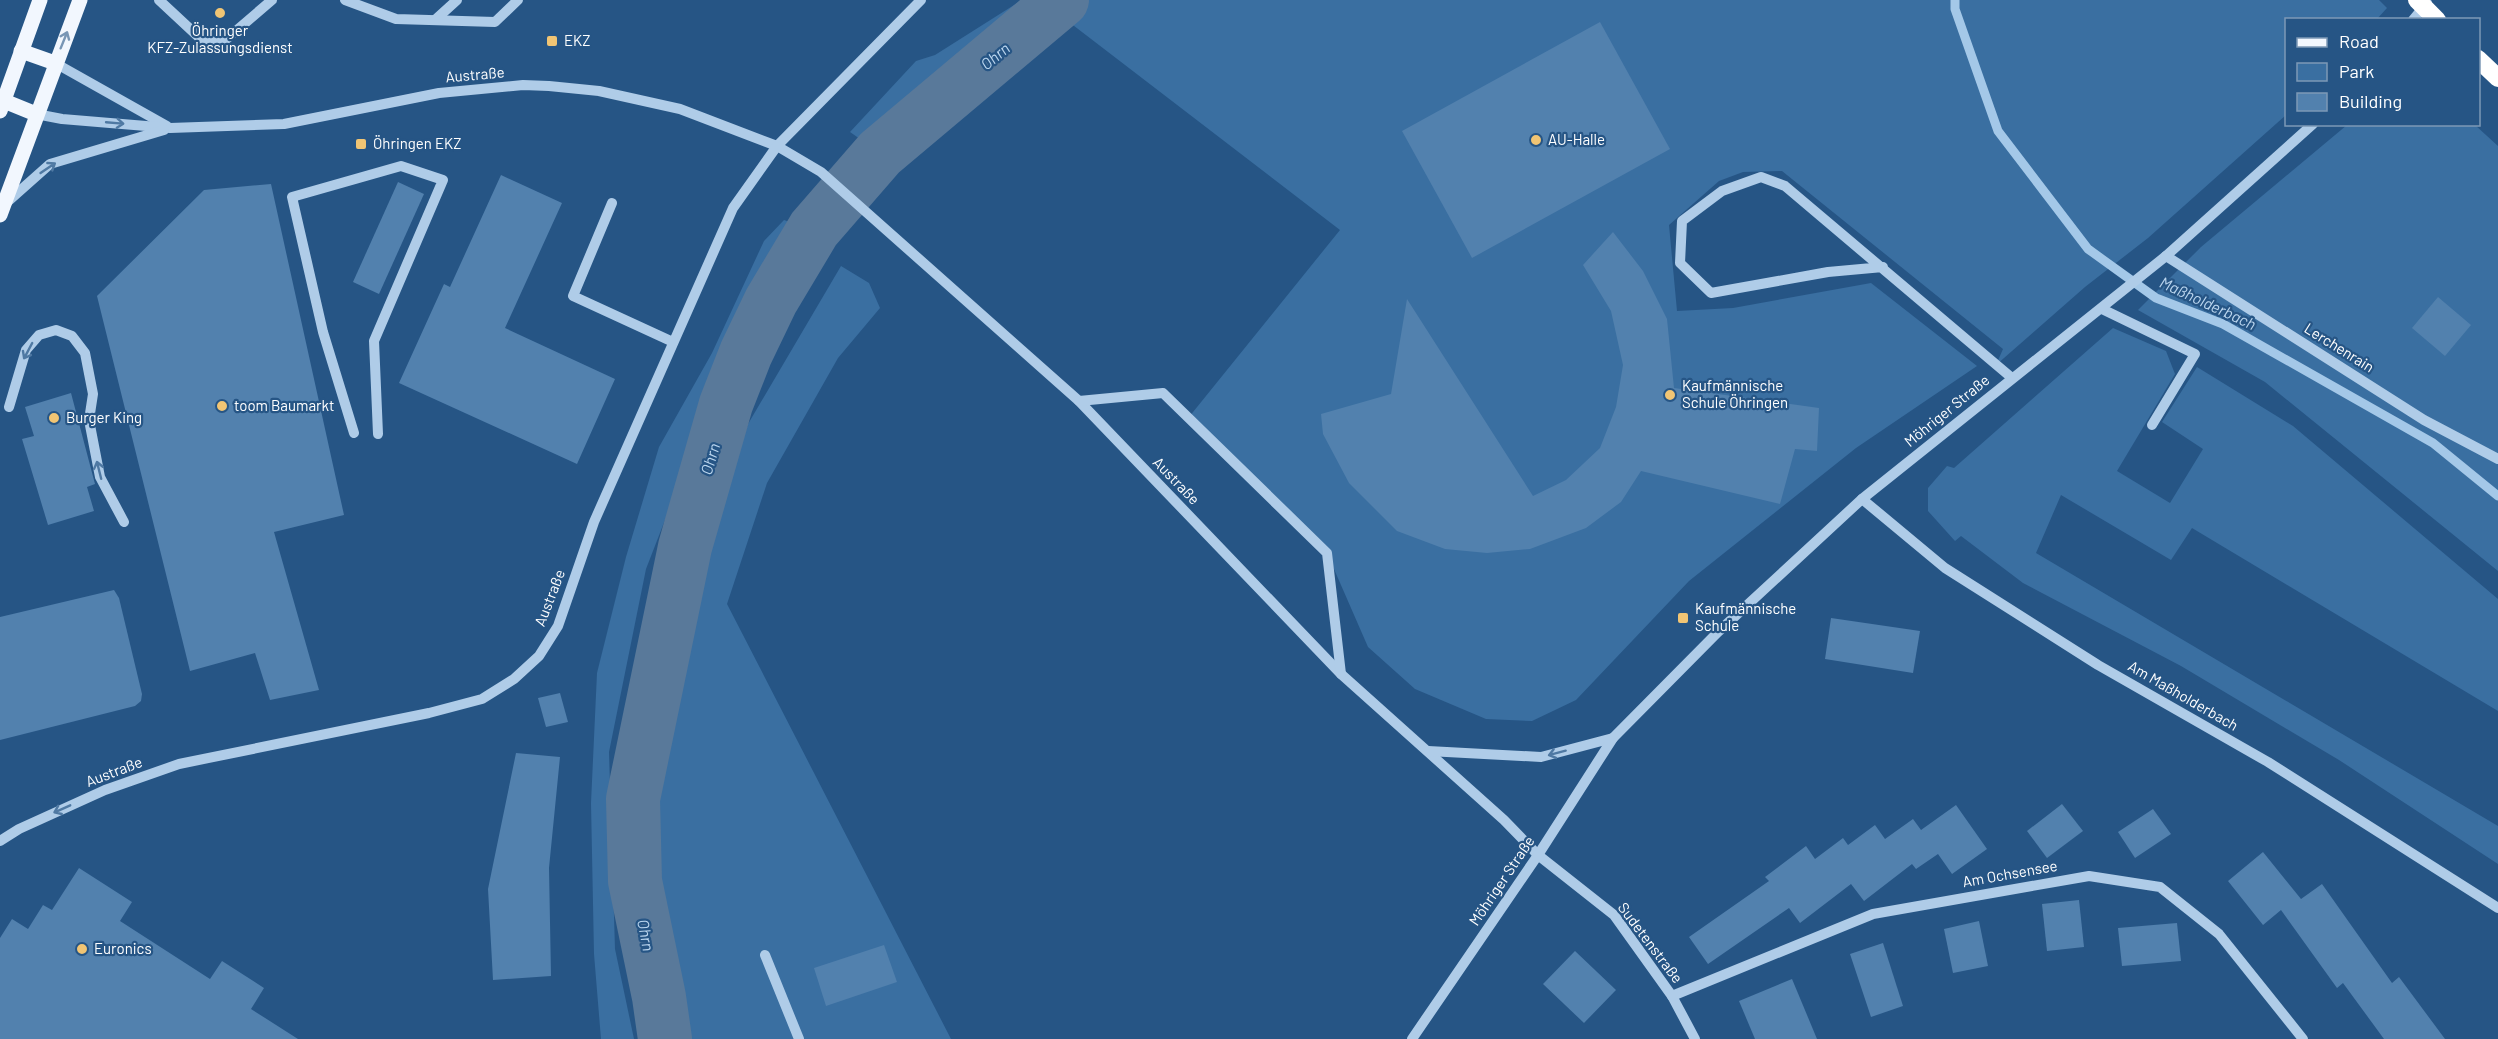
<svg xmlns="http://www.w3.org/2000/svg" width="2498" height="1039" viewBox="0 0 2498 1039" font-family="Barlow,sans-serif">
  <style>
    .green { fill: #3a6fa1 }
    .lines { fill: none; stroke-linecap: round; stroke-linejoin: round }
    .stream { stroke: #a4c8e8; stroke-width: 9 }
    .river { stroke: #59799a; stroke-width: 54 }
    .building { fill: #5281ae }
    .minor { stroke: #afcce8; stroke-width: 10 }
    .major { stroke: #f2f7fe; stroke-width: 15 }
    .highway { stroke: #fff; stroke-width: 18 }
    .highway-bridge { stroke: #fff; stroke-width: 18 }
    .oneway { stroke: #7896b5 }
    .oneway2 { stroke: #4f79a3 }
    .poi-dot { fill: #f1c574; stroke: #265585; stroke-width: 2 }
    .labels { text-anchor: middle; stroke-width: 4.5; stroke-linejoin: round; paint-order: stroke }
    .poi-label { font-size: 15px; fill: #fff; stroke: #265585; text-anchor: start }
    .street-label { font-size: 15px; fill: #fff; stroke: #265585 }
    .water-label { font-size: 16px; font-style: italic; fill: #bbd6ef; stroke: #265585 }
  </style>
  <rect width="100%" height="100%" fill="#265585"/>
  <g class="green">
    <polygon points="1022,0 2379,0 2387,8 2377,19 2286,20 2286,115 2148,238 2085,287 1996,365 2003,349 1782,171 1743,172 1719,181 1669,225 1677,311 1733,308 1871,283 1977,366 1856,448 1689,581 1576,700 1532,721 1486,719 1415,689 1368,647 1327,553 1189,417 1340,230 1052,9 880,153 850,132 916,61 935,55"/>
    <polygon points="2347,125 2475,125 2498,146 2498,571 2265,382 2138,310 2201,247"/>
    <polygon points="784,220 809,229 792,251 740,343 701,427 646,569 609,752 615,949 634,1039 601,1039 594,954 591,803 597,673 626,557 659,447 712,353 764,241"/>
    <polygon points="841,266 869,283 880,308 838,358 767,483 727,604 951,1039 674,1039 658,873 659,755 704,559 748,424"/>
    <polygon points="2113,328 2166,351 2175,374 2117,471 2170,503 2203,449 2162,422 2197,367 2293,426 2498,599 2498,711 2192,528 2171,560 2061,495 2036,553 2498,826 2498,864 2339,760 2181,666 2023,583 1961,536 1955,541 1928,511 1928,488 1947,466 1954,468"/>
  </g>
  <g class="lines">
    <polyline class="stream" points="1955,0 1955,9 1998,131 2088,249 2156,298 2223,324 2433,443 2498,496"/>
    <polyline class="river" points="665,1039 659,997 635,881 633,799 685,547 726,404 746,353 771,301 814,229 880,153 1062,0"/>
  </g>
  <g class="building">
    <polygon points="1600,22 1670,149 1472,258 1402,131"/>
    <polygon points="501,175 562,203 505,328 615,379 577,464 399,383 444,284 450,287"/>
    <polygon points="398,182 424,194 379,294 353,282"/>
    <polygon points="271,184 344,515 274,532 319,690 270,700 255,653 190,671 97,296 204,190"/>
    <polygon points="1613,232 1643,271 1667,319 1674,388 1819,408 1817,451 1795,449 1780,504 1641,471 1621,502 1586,528 1530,549 1487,553 1445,549 1397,531 1349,483 1323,434 1321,414 1391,394 1407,299 1533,496 1566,480 1600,448 1616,407 1623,365 1611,311 1583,265"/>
    <polygon points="2438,297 2471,325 2445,356 2412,328"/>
    <polygon points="71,393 95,484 87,487 94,511 48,525 22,439 34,436 25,407"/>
    <polygon points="114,590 119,598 142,694 141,701 135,706 0,740 0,617"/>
    <polygon points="1831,618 1920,631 1913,673 1825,659"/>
    <polygon points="560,693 568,722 546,727 538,698"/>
    <polygon points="516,753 560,757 549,868 551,976 493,980 488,889"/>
    <polygon points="2062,804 2083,831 2047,858 2027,831"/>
    <polygon points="1956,805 1987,849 1952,874 1938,854 1916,869 1912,864 1864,901 1851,884 1800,923 1789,908 1708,964 1689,937 1769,881 1765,877 1806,846 1815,859 1843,838 1848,845 1875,825 1885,839 1913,819 1921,830"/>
    <polygon points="2153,809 2171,834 2135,858 2118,832"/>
    <polygon points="2263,852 2301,899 2322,884 2392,983 2399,977 2445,1039 2384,1039 2343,983 2337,988 2281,910 2263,925 2228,881"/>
    <polygon points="79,868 132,902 120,921 210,979 222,961 264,988 251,1009 298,1039 0,1039 0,938 12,919 28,929 43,905 52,910"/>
    <polygon points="2079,900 2084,947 2047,951 2042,904"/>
    <polygon points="1979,921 1988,966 1953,973 1944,929"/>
    <polygon points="2177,923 2181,961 2122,966 2118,928"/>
    <polygon points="1883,943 1903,1006 1871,1017 1850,954"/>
    <polygon points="884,945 897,982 826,1006 814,968"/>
    <polygon points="1575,951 1616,990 1584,1023 1543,984"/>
    <polygon points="1792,979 1817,1039 1755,1039 1739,1001"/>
  </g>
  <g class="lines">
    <g class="minor">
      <polyline points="159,0 203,41 223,42 272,0"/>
      <polyline points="345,0 396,19 495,22 518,0"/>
      <polyline points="435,20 457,0"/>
      <polyline points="2413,20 2427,3"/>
      <polyline points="55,63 167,126"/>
      <polyline points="36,114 62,119 170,128 284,124 439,93 523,85 549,86 599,91 680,109 777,146 821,172 1079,401 1341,674 1504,820 1538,855 1614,915 1672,996 1695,1039"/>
      <polyline points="612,203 573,296 673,342"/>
      <polyline points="5,204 50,164 164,130"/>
      <polyline points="2166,256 2424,420 2498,459"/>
      <polyline points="1883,267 1828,272 1711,293 1680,263 1682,221 1722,191 1761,177 1785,186 2012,378"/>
      <polyline points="2102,309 2195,354 2152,425"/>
      <polyline points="1079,401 1163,393 1327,553 1341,674"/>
      <polyline points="9,407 26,350 39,335 56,330 72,336 85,353 93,394 89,420 100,477 124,522"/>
      <polyline points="354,433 323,332 292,197 401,166 443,180 374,341 378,434"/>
      <polyline points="1862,499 1945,568 2098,665 2268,762 2498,908"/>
      <polyline points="1428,751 1541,757 1613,738"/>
      <polyline points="0,841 19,829 105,790 179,764 429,713 482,699 514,679 539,656 558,626 594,522 733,208 777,146 921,0"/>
      <polyline points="765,955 799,1039"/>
      <polyline points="1672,996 1873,914 2089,876 2160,887 2219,934 2303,1039"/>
      <polyline points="1412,1039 1538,855 1613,738 1718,632 1862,499 2166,256 2313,124"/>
    </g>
    <g class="major">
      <polyline points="21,51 55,63"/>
      <polyline points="4,101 36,114"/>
      <polyline points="0,111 40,0"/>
      <polyline points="0,215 80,0"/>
    </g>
    <polyline class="highway" points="2478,59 2498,78"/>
    <polyline class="highway-bridge" points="2417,0 2437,20"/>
  </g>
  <defs><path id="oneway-shaft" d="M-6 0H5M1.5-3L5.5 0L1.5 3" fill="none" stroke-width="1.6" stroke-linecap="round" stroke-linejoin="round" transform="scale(1.5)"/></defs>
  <use class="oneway" href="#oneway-shaft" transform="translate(64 40) rotate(-68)"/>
  <g class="oneway2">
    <use href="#oneway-shaft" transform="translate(115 123) rotate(5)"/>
    <use href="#oneway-shaft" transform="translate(48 168) rotate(-34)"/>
    <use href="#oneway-shaft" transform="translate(28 351) rotate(118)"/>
    <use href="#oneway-shaft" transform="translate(99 470) rotate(-104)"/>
    <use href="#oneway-shaft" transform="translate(1557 753) rotate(165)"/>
    <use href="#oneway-shaft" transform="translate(62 809) rotate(156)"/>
  </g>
  <g class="poi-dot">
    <circle cx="220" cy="13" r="6"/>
    <rect x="546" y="35" width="12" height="12" rx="3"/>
    <circle cx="1536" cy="140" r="6"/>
    <rect x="355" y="138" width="12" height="12" rx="3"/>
    <circle cx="1670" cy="395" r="6"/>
    <circle cx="222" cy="406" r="6"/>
    <circle cx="54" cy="418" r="6"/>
    <rect x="1677" y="612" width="12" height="12" rx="3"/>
    <circle cx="82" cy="949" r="6"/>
  </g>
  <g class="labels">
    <g class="poi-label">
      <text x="220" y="36" text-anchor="middle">Öhringer<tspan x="220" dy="17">KFZ-Zulassungsdienst</tspan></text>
      <text x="564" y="46">EKZ</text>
      <text x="1548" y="145">AU-Halle</text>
      <text x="373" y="149">Öhringen EKZ</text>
      <text x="1682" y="391">Kaufmännische<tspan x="1682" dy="17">Schule Öhringen</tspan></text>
      <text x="234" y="411">toom Baumarkt</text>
      <text x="66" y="423">Burger King</text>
      <text x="1695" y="614">Kaufmännische<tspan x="1695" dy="17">Schule</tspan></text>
      <text x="94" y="954">Euronics</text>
    </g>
    <g class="street-label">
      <text transform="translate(475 75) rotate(-5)" y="5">Austraße</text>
      <text transform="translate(2339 348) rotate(32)" y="5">Lerchenrain</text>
      <text transform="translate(1947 411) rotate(-39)" y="5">Möhriger Straße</text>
      <text transform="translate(1176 481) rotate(46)" y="5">Austraße</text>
      <text transform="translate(550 598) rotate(-69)" y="5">Austraße</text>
      <text transform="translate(2183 696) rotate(30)" y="5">Am Maßholderbach</text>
      <text transform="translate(114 772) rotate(-21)" y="5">Austraße</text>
      <text transform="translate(2010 874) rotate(-10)" y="5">Am Ochsensee</text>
      <text transform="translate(1502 881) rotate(-56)" y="5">Möhriger Straße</text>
      <text transform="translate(1650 943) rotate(53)" y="5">Sudetenstraße</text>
    </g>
    <g class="water-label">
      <text transform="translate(995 56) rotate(-40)" y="6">Ohrn</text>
      <text transform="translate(2208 303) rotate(25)" y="6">Maßholderbach</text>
      <text transform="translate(710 459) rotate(-74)" y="6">Ohrn</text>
      <text transform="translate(646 935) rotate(79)" y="6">Ohrn</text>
    </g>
  </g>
  <rect x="2285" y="18" width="195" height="108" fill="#265585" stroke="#7d99b6" stroke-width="1.5"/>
  <rect x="2297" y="38" width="30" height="9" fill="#f2f7fe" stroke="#7d99b6" stroke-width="1.5"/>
  <text x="2339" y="48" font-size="18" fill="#ffffff">Road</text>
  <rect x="2297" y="63" width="30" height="18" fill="#3a6fa1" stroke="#7d99b6" stroke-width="1.5"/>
  <text x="2339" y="78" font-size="18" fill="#ffffff">Park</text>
  <rect x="2297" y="93" width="30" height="18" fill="#5281ae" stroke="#7d99b6" stroke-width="1.5"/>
  <text x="2339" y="108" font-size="18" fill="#ffffff">Building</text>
</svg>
